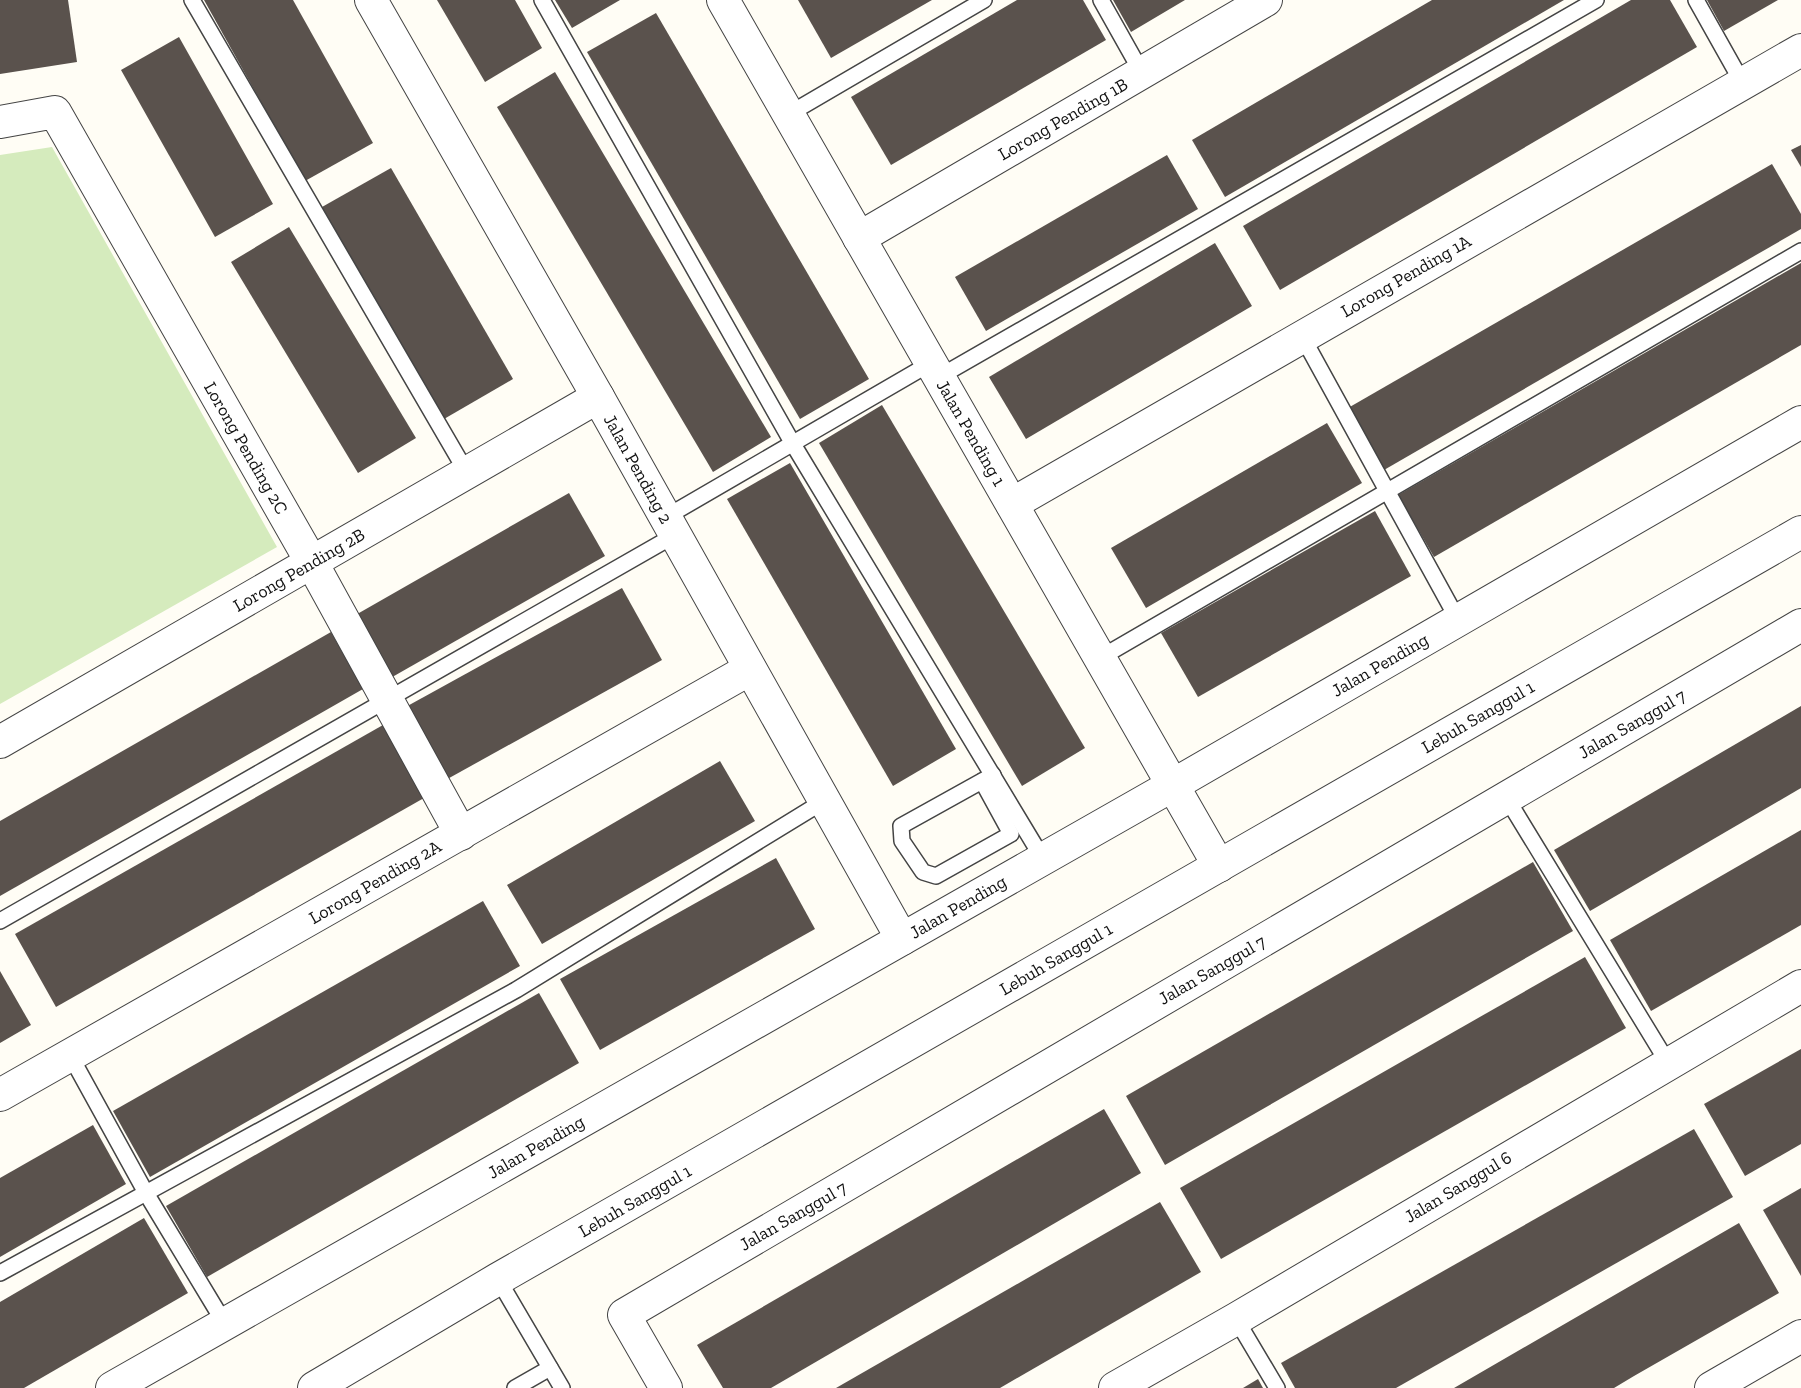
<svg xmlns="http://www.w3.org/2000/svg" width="1801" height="1388" viewBox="0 0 1801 1388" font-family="'Zilla Slab',serif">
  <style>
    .green { fill: #d5ebbd }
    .building { fill: #5a524d }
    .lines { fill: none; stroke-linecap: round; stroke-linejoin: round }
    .lane-casing { stroke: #444; stroke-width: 18 }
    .street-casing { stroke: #444; stroke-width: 34 }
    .lane { stroke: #fff; stroke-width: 15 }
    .street { stroke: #fff; stroke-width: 32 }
    .labels { text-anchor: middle; stroke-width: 6; stroke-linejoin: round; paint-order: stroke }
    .street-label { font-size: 18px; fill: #111; stroke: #fff }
  </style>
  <rect width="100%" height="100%" fill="#fffdf5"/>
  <polygon class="green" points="52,147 277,547 0,704 0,155"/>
  <g class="building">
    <polygon points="0,0 68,0 77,62 0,74"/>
    <polygon points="204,0 293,0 373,143 305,181"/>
    <polygon points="437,0 515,0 542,48 485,82"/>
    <polygon points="555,0 620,0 572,28"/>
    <polygon points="798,0 932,0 831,58"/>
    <polygon points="1017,0 1083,0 1106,40 891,165 851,97"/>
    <polygon points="1113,0 1185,0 1131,32"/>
    <polygon points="1432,0 1564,0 1225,197 1192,140"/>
    <polygon points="1631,0 1670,0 1697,47 1280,290 1243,226"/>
    <polygon points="1707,0 1778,0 1724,31"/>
    <polygon points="656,13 869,379 800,419 587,52"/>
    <polygon points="179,37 273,204 215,237 121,70"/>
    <polygon points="555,72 771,437 713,472 497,107"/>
    <polygon points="1801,145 1801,167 1791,150"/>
    <polygon points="1167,155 1198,209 986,331 955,277"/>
    <polygon points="1772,164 1801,214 1801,229 1384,470 1348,408"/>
    <polygon points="391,168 513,379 444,419 322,207"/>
    <polygon points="289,227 416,438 358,473 231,262"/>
    <polygon points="1215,243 1252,306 1026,439 989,377"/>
    <polygon points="1801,263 1801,345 1434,557 1398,495"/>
    <polygon points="882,405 1085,748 1022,786 819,443"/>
    <polygon points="1327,423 1362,483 1146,608 1111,548"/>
    <polygon points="790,463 956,749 893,786 727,499"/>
    <polygon points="569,493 605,556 387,680 352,617"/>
    <polygon points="1375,511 1411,576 1198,697 1161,633"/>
    <polygon points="622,588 662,660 442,782 402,709"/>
    <polygon points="331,632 363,689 0,896 0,821"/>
    <polygon points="1801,706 1801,788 1590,911 1554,850"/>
    <polygon points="383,725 424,798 56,1007 15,934"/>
    <polygon points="720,761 755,821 542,944 507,885"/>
    <polygon points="1801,830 1801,925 1651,1011 1610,940"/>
    <polygon points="776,858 815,929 600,1050 560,979"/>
    <polygon points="1533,862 1573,931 1165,1165 1126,1096"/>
    <polygon points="483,901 520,966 150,1177 113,1111"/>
    <polygon points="1585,957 1626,1028 1221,1259 1180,1188"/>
    <polygon points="0,971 31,1025 0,1043"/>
    <polygon points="539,993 579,1063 207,1277 166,1206"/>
    <polygon points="1801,1049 1801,1144 1745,1176 1704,1104"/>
    <polygon points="1104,1109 1141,1173 771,1388 723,1388 697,1345"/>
    <polygon points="93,1125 126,1184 0,1257 0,1178"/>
    <polygon points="1694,1129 1733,1197 1396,1388 1295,1388 1281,1363"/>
    <polygon points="1801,1188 1801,1276 1763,1210"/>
    <polygon points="1160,1202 1201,1272 1000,1388 836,1388"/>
    <polygon points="144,1218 188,1293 24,1388 0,1388 0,1302"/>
    <polygon points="1739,1223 1779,1293 1634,1376 1614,1388 1454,1388"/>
    <polygon points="1258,1379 1263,1388 1243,1388"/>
  </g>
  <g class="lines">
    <defs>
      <g id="lane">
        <polyline points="192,0 467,473"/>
        <polyline points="542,0 793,444 1043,859"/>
        <polyline points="1101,0 1142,73"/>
        <polyline points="1696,0 1742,82"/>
        <polyline points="789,114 984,0"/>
        <polyline points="1302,336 1458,620"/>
        <polyline points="939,377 1596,0"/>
        <polyline points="666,517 931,363"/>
        <polyline points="1100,658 1801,251"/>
        <polyline points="982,781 1011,834 936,876 923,872 902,841 901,826 982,781 993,775"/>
        <polyline points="1506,797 1668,1063"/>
        <polyline points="0,921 675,535"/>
        <polyline points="70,1055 146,1193 225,1324"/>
        <polyline points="0,1273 516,990 824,801"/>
        <polyline points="498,1279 562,1388"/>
        <polyline points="1236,1319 1277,1388"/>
        <polyline points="515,1388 550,1368"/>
      </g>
      <g id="street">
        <polyline points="371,0 598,397 902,939"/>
        <polyline points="723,0 1219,866"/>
        <polyline points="0,122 55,112 312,563 461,834"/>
        <polyline points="859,238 1266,0"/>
        <polyline points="1012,504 1801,50"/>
        <polyline points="0,742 598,397"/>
        <polyline points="0,1095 750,669"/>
        <polyline points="112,1388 1173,785 1801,422"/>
        <polyline points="314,1388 498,1279 1801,532"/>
        <polyline points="666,1388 624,1315 1801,625"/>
        <polyline points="1115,1388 1236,1319 1801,986"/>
        <polyline points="1711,1388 1801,1336"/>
      </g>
    </defs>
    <use href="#lane" class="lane-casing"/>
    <use href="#street" class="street-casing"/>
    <use href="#lane" class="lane"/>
    <use href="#street" class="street"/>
  </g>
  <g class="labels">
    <g class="street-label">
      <text transform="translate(1063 119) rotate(-30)" y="6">Lorong Pending 1B</text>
      <text transform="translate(1406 276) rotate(-30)" y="6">Lorong Pending 1A</text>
      <text transform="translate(971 433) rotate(60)" y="6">Jalan Pending 1</text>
      <text transform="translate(246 448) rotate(60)" y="6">Lorong Pending 2C</text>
      <text transform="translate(638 469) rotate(61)" y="6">Jalan Pending 2</text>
      <text transform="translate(299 570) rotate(-30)" y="6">Lorong Pending 2B</text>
      <text transform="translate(1380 665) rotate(-30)" y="6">Jalan Pending</text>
      <text transform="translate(1478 717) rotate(-30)" y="6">Lebuh Sanggul 1</text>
      <text transform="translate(1632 724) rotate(-30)" y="6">Jalan Sanggul 7</text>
      <text transform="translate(375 882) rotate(-30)" y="6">Lorong Pending 2A</text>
      <text transform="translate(958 907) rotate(-30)" y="6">Jalan Pending</text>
      <text transform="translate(1056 959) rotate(-30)" y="6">Lebuh Sanggul 1</text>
      <text transform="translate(1212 970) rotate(-30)" y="6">Jalan Sanggul 7</text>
      <text transform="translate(536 1147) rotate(-30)" y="6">Jalan Pending</text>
      <text transform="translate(1458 1187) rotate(-31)" y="6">Jalan Sanggul 6</text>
      <text transform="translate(635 1201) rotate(-30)" y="6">Lebuh Sanggul 1</text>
      <text transform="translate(793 1216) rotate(-30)" y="6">Jalan Sanggul 7</text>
    </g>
  </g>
</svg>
